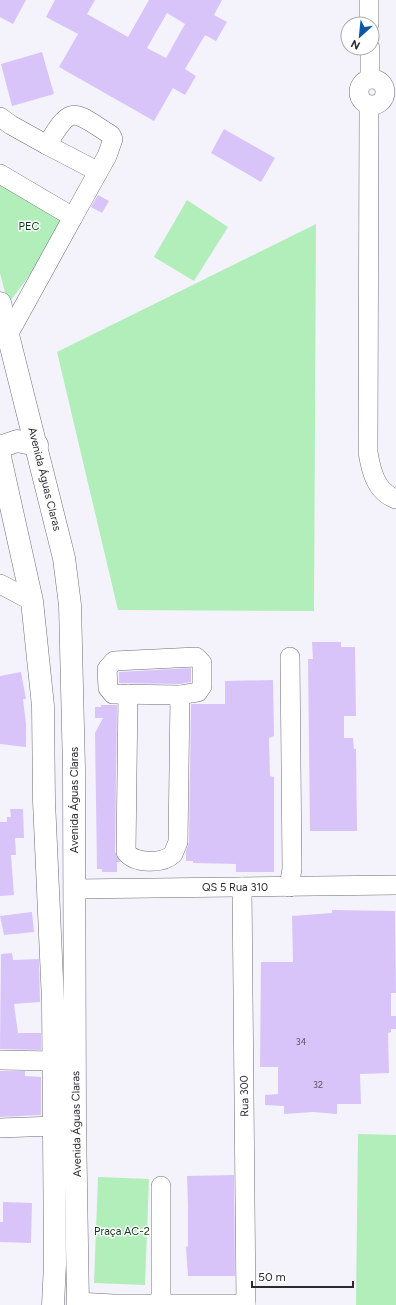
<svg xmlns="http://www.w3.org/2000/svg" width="396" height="1305" viewBox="0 0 396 1305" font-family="Figtree,sans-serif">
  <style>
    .green { fill: #b1eeba }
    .building { fill: #d9c4fa; fill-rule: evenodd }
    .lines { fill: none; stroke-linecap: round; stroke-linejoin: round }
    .minor-casing { stroke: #6e6e75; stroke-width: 20 }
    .major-casing { stroke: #6e6e75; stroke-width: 23 }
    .minor { stroke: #fff; stroke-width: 19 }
    .major { stroke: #fff; stroke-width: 22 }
    .labels { text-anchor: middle; stroke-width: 3; stroke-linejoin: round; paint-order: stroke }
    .number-label { font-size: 9px; fill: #575162 }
    .park-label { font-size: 11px; fill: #0e3a19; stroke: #fff }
    .street-label { font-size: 11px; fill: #2c2b2f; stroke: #fff }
  </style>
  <rect width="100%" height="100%" fill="#f4f3fc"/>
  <g class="green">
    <polygon points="0,174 73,217 8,304 0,273"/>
    <polygon points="187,200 228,227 194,281 154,257"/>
    <polygon points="316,224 314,611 118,610 57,352"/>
    <polygon points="358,1134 396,1135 396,1305 356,1305"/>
    <polygon points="98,1177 149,1179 145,1285 94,1283"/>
  </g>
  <g class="building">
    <polygon points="0,0 26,0 13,24 0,17"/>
    <path d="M55,0H95L87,14L128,37L149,0H222L214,15L227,22L216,41L205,35L185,69L196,76L185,95L173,88L154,121L59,67L78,34L46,17ZM167,13L185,24L166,58L147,48Z"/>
    <polygon points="42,52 54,94 12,106 1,64"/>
    <polygon points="224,129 275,158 261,182 211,153"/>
    <polygon points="98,195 109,201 102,213 91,207"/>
    <polygon points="312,642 341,642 341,647 355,647 356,716 344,716 344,738 353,738 354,749 356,749 357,831 310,831 308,659 313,659"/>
    <polygon points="191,668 191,682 179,684 119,683 119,672"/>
    <polygon points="21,672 26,699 23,699 26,724 26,747 0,744 0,676"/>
    <polygon points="273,680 274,736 269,738 270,776 274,777 274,872 236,872 236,864 193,863 193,861 186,861 186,851 189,842 191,704 225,704 225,681"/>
    <polygon points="101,705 117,705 115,852 121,862 117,862 117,872 102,872 102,869 97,869 95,733 103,718 95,718 95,707 101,707"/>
    <polygon points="10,809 23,809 24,838 15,838 16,855 11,855 14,895 0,896 0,822 7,822 7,817 11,817"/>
    <polygon points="332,910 395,911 396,993 391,993 391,1016 396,1016 396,1029 391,1029 391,1032 388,1033 389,1073 360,1074 361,1104 337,1104 337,1114 313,1112 284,1114 284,1106 265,1105 265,1095 278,1094 278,1067 260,1067 261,962 293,962 292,916 332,913"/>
    <polygon points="32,912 34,932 4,935 0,916"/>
    <polygon points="12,953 13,960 39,959 40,1002 14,1004 18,1033 41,1033 41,1050 0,1049 1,954"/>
    <polygon points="0,1071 25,1071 25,1076 41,1077 41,1115 0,1117"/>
    <polygon points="234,1175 235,1276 188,1276 186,1247 188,1246 188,1206 187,1176"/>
    <polygon points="3,1202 32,1203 31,1243 0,1242 0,1222 3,1222"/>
  </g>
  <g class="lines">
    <defs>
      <g id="minor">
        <polyline points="369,0 369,24"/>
        <polyline points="370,48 370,79"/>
        <circle cx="372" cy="92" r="13"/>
        <path d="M369,105L368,452C371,471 376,492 396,499"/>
        <polyline points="0,117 11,125 47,145"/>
        <polyline points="0,174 73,217 8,335"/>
        <path d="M73,217L107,156L113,139L111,135C73,111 72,103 47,145L97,171"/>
        <polyline points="0,584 32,601"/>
        <polygon points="196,657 202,663 202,686 198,692 180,695 113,694 108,688 107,669 114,661"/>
        <path d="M128,694L126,852C135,864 163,864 173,854L178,842L180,695"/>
        <polyline points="242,887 246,1305"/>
        <polyline points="289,887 292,869 290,657"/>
        <polyline points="74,889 396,885"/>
        <polyline points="0,1060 54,1061"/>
        <polyline points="0,1128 55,1126"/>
        <polyline points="78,1302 113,1304 246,1304"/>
        <polyline points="161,1304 161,1186"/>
      </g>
      <g id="major">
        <polyline points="0,303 64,558 70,605 74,769 75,1124 78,1305"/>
        <polyline points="0,447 17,441 37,445"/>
        <polyline points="0,457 32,601 43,706 44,801 53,1001 55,1264 53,1305"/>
      </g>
    </defs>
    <use href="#minor" class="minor-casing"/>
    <use href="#major" class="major-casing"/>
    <use href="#minor" class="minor"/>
    <use href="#major" class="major"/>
  </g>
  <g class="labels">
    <g class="number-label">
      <text x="301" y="1045">34</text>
      <text x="318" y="1088">32</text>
    </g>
    <g class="park-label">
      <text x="29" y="230">PEC</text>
      <text x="122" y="1235">Praça AC-2</text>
    </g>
    <g class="street-label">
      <text transform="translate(45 479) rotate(76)" y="4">Avenida Águas Claras</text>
      <text transform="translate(74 800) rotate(-90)" y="4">Avenida Águas Claras</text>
      <text x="235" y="891">QS 5 Rua 310</text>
      <text transform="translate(244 1096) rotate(-91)" y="4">Rua 300</text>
      <text transform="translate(76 1124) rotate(-91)" y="4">Avenida Águas Claras</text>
    </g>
  </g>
  <g transform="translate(360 36) rotate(207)"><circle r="19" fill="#ffffff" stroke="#abaaac"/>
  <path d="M0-3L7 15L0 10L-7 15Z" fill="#0d57a6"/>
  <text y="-6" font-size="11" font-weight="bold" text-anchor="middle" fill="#2c2b2f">N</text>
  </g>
  <path d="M252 1281v6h101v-6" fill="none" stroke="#2c2b2f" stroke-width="2"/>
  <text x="258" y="1281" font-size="12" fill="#2c2b2f" stroke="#ffffff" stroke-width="3" paint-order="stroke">50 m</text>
</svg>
